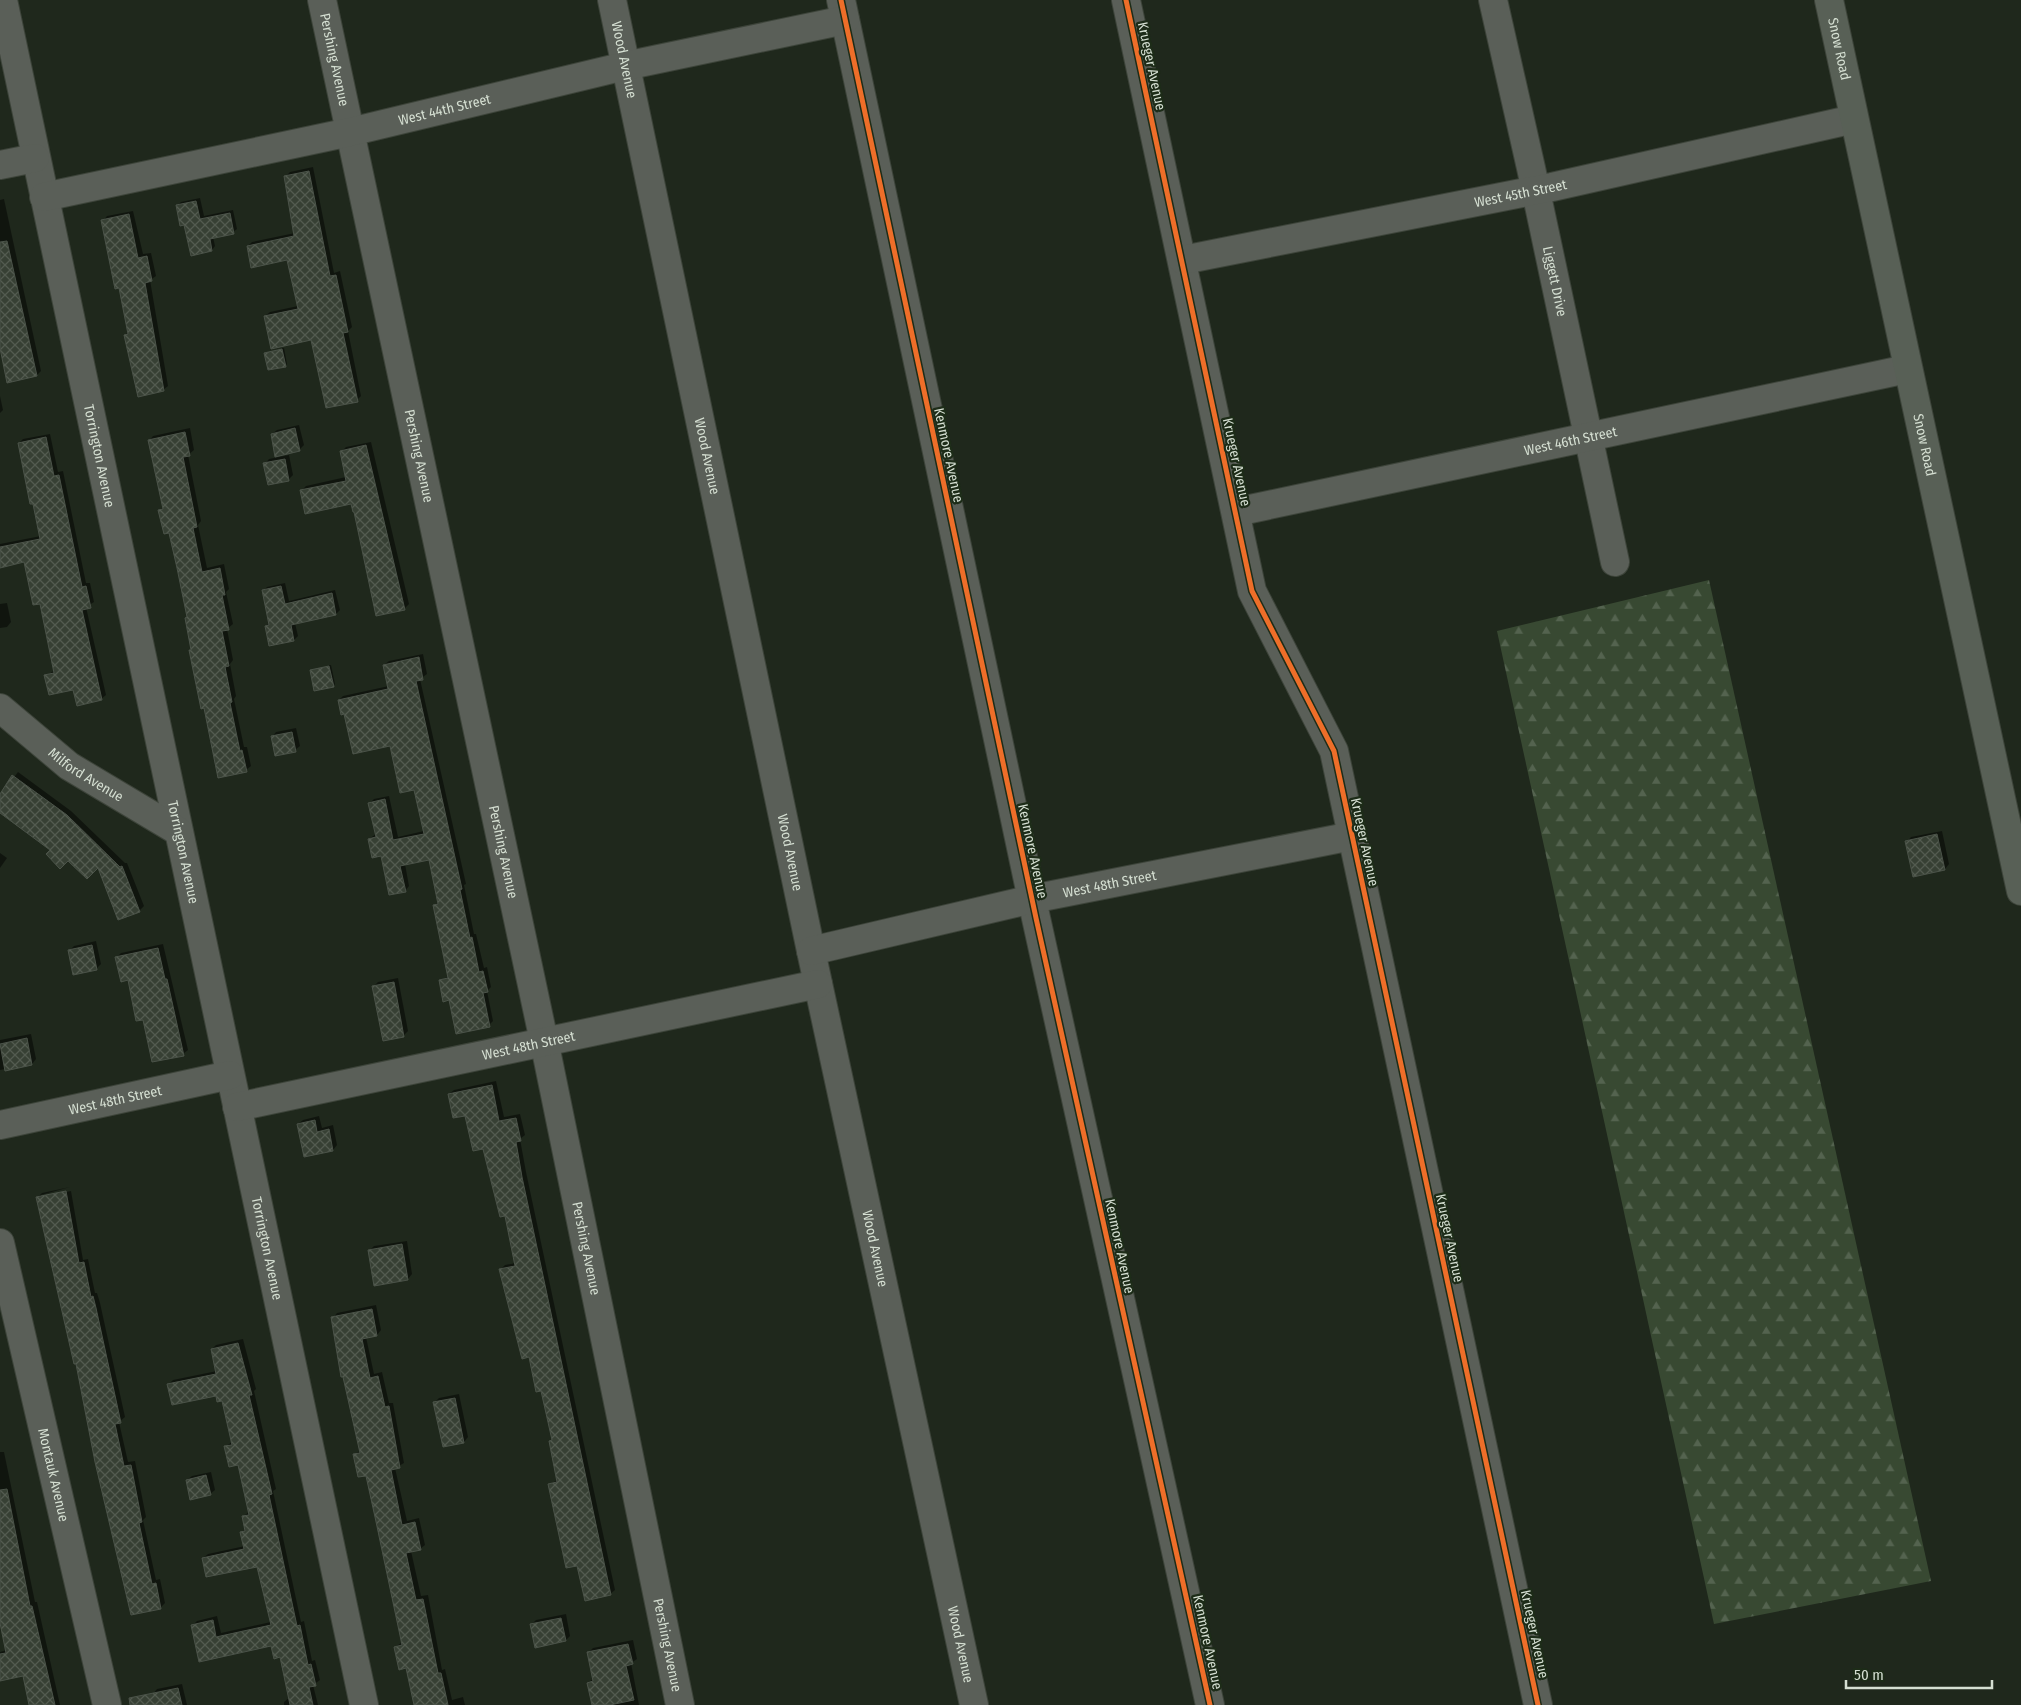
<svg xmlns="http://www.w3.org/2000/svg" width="2021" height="1705" viewBox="0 0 2021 1705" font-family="'Fira Sans Condensed',sans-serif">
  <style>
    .forest { fill: url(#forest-firs) }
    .shadow { fill: #0007 }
    .building { fill: url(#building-cross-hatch); stroke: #4b5349 }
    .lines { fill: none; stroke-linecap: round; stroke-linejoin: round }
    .minor-casing { stroke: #3d443a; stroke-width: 30 }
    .major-casing { stroke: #3d443a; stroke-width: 30 }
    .minor { stroke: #5a5f58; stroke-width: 28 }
    .major { stroke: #586056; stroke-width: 28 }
    .cycleway-casing { stroke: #1d2c18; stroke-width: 8 }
    .cycleway { stroke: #ee6e29; stroke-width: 5 }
    .labels { text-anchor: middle; stroke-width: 4.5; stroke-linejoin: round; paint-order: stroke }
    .street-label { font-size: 14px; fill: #d5dfd2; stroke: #1d2c18 }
  </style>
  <defs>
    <pattern id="forest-firs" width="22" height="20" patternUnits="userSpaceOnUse" patternTransform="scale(1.25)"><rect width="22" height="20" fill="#384932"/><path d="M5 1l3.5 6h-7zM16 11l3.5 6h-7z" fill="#54634f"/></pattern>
    <pattern id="building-cross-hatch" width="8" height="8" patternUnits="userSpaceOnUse" patternTransform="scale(1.25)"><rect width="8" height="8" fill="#374034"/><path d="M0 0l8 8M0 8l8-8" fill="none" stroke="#535b50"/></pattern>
  </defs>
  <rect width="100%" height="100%" fill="#1f281c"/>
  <polygon class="forest" points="1709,580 1931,1581 1714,1624 1497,631"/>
  <g class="shadow">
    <polygon points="313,167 334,273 340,271 352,327 348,331 361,396 357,400 312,339 265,316 270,312 298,306 288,258 248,246 252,242 295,233 285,177 290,172"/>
    <polygon points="200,198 204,216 233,210 237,229 233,232 213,237 215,246 212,250 185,224 177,206 181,202"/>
    <polygon points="4,199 41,371 37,375 0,350 0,200"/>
    <polygon points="133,211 143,254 151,253 156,276 150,280 168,386 163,390 125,335 129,331 103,221 107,216"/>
    <polygon points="284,348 287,364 286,365 265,353"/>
    <polygon points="0,396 3,410 0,413"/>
    <polygon points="299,425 304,445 299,450 272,434 277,430"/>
    <polygon points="190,428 194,450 188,455 201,521 198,525 207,568 224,564 229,589 226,592 233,624 227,629 233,660 230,664 236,696 234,699 244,747 247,747 251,766 246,770 192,649 188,616 170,531 160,510 164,506 149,441 153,436"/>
    <polygon points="50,434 58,472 63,471 86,583 90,583 94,602 86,607 106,695 101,699 46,676 55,670 41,602 25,561 0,566 0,544 41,536 19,443 23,439"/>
    <polygon points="371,442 409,604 404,609 352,503 301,491 306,486 346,477 341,452 346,447"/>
    <polygon points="289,455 293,475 289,479 265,464 269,459"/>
    <polygon points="285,583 289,601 335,590 340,610 336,614 295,623 298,636 294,640 266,626 270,622 263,591 267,587"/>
    <polygon points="7,603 11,622 7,627 0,628 0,604"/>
    <polygon points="423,654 427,674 420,679 466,884 464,885 474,934 476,934 484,968 487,967 491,987 487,991 493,1021 489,1025 450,999 440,981 449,976 435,905 439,901 430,859 405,864 409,886 405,891 369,839 376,834 370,803 374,799 389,796 398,837 424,831 415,789 391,744 345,713 339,700 343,696 389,686 384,665 389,661"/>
    <polygon points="331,665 335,684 333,686 311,671"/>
    <polygon points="296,728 300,746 295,750 272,737 276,732"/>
    <polygon points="18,772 71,811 125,863 127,863 144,906 139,911 98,866 68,859 0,812 0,796"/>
    <polygon points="1942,831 1949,864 1945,869 1907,842 1911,837"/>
    <polygon points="0,853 7,858 0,868"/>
    <polygon points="96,941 101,964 96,969 69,951 74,946"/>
    <polygon points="163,944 188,1050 183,1054 144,1019 129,979 117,957 121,953"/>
    <polygon points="398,978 408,1031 403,1036 374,986 378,982"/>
    <polygon points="31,1034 36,1059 32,1064 0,1070 0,1040"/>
    <polygon points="496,1081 504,1117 520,1114 525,1135 520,1139 526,1172 615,1590 610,1594 578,1565 550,1485 558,1479 550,1441 553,1438 542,1390 501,1269 505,1265 516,1263 506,1215 484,1147 466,1114 449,1094 454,1090"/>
    <polygon points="319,1116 322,1128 333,1125 337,1145 333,1150 305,1156 298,1124 303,1120"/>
    <polygon points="70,1187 41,1195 41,1197 71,1191 83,1260 88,1259 95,1293 97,1293 100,1303 125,1417 119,1422 128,1462 135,1461 146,1517 143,1520 156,1580 160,1579 165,1603 160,1608 132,1614 77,1362 38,1197 42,1193"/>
    <polygon points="407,1241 412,1274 408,1279 369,1251 374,1246"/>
    <polygon points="376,1305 381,1330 377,1335 366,1337 374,1374 382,1372 389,1403 393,1403 404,1463 395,1468 407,1521 419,1518 425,1545 420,1549 411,1551 421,1596 428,1595 442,1670 445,1669 452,1700 463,1697 465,1705 415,1705 407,1667 395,1647 403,1642 367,1474 354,1455 361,1450 333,1318 337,1313"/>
    <polygon points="243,1339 256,1389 254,1391 276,1489 273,1491 301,1622 304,1621 312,1661 315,1660 320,1680 313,1685 318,1705 284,1705 284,1702 290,1697 281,1656 272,1645 200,1660 193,1625 197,1621 217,1616 221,1633 271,1622 258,1565 203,1558 208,1554 245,1546 242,1532 246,1528 244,1516 249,1512 239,1464 225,1447 232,1442 223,1400 217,1394 169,1384 173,1380 217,1371 212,1349 216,1345"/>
    <polygon points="459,1394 468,1437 464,1442 434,1403 439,1398"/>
    <polygon points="0,1452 4,1452 35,1602 37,1602 60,1705 30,1705 24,1675 0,1670 0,1652 7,1650 0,1617"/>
    <polygon points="211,1472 215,1490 210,1494 187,1480 192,1476"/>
    <polygon points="566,1614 570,1636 566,1640 531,1625 536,1620"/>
    <polygon points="633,1640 637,1659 631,1663 639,1705 593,1705 588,1683 594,1678 588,1653 593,1648"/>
    <polygon points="182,1684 187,1705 155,1705 153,1694 157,1689"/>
  </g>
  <g class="building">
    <polygon points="309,171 330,276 336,275 345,318 348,332 343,333 358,402 326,408 311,340 271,349 264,316 298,309 287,260 251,268 247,246 294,236 284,176"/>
    <polygon points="196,201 200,219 230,213 234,234 210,239 212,251 191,256 184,225 180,226 176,205"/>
    <polygon points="129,214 138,258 147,256 152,281 145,283 164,391 138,397 124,335 128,334 119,288 115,289 101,220"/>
    <polygon points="7,241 37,376 7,383 0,348 0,242"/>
    <polygon points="282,349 286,367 268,370 264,353"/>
    <polygon points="295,428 300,451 275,457 271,434"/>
    <polygon points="185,432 190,456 183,457 197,527 193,528 202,572 220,568 225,595 222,595 229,630 222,631 229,666 225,667 232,702 230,703 240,751 242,750 247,772 218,778 204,708 201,709 189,650 191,650 185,618 187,617 177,568 169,533 164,534 158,510 163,509 148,440"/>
    <polygon points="46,437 54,476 59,475 82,587 86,586 91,608 82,610 102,700 77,706 73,690 49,695 44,675 54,673 40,604 33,605 24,562 0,568 0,547 40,539 33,504 30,504 18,443"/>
    <polygon points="366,445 405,610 376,616 354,512 353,512 351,504 305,514 300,490 346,481 340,451"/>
    <polygon points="285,459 289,481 268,485 263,463"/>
    <polygon points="281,586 285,604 332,593 336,615 291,625 294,641 269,646 265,626 269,625 262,590"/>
    <polygon points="419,657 423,680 416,681 462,889 460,890 470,938 472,937 479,972 483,971 488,992 483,993 490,1027 456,1034 449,1000 443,1002 439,980 448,978 433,905 438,904 429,860 400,866 406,892 389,895 381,856 372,858 368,839 376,837 368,803 385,799 393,840 424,834 414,790 400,793 390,746 353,754 344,714 341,715 338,700 388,689 383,665"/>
    <polygon points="329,666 334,687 314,691 310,670"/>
    <polygon points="292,732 296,752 275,756 271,736"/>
    <polygon points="12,775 67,815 120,867 122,866 140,912 118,920 98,868 87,879 68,861 60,869 46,854 50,850 0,813 0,794"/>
    <polygon points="1937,834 1945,870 1913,877 1905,841"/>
    <polygon points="92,945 97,970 73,975 68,950"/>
    <polygon points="158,948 165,979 167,979 184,1056 152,1062 143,1020 136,1021 128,980 121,982 115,957"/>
    <polygon points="394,982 404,1037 383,1041 372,986"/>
    <polygon points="27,1038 32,1065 5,1071 0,1044"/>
    <polygon points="492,1085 499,1121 516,1118 521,1141 516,1142 522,1177 611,1595 585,1601 577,1566 566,1568 548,1484 557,1482 549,1441 552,1440 541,1391 536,1392 529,1357 522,1359 499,1269 515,1266 505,1216 500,1217 483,1149 473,1151 465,1116 453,1118 448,1094"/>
    <polygon points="315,1120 317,1132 329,1129 333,1151 304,1157 297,1124"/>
    <polygon points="66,1191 79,1263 84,1262 91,1297 93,1296 96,1308 121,1423 115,1424 124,1466 131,1465 142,1522 139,1523 152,1584 156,1583 161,1609 131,1615 95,1462 76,1364 74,1364 36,1197"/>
    <polygon points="402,1244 408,1280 374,1286 368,1250"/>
    <polygon points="372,1309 377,1336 362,1339 370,1378 378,1376 385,1407 389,1406 400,1468 391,1470 402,1525 415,1522 421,1550 406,1553 416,1600 423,1599 438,1673 441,1673 448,1705 414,1705 406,1668 399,1670 394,1647 402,1645 375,1517 366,1476 358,1477 353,1454 360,1453 343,1377 341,1377 331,1317"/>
    <polygon points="238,1343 252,1395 249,1395 272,1494 269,1495 297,1626 300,1625 308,1665 311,1664 316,1686 309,1687 313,1705 290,1705 280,1657 274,1659 271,1646 199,1662 191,1625 213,1620 216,1637 271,1625 257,1567 206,1577 202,1558 244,1549 240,1532 245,1531 242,1516 249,1515 238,1465 229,1467 224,1446 232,1445 222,1401 217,1402 216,1396 172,1405 167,1384 216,1374 211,1349"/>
    <polygon points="455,1398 464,1443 443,1447 433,1402"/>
    <polygon points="206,1475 211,1495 190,1500 186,1480"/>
    <polygon points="7,1489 30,1606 32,1606 55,1705 29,1705 23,1676 0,1681 0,1654 6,1653 0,1623 0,1490"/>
    <polygon points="561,1618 566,1641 535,1648 530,1624"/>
    <polygon points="628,1644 633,1664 626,1666 634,1700 610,1705 592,1705 587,1683 593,1681 587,1652"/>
    <polygon points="178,1688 182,1705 130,1705 129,1698"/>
  </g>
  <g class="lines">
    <defs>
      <g id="minor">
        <path id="s1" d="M3,0L364,1705"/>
        <path id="s2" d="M322,0L548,1060L680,1705"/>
        <path id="s3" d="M612,0L811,951L974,1705"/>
        <polyline points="841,0 1036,918 1210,1705"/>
        <polyline points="1126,0 1252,591 1334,751 1538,1705"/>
        <path id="s4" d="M1493,0L1531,168L1615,562"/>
        <polyline points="0,165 35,158"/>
        <path id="s5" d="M44,197L350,132L625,66L845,20"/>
        <path id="s6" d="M1183,260L1552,187L1854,119"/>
        <path id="s7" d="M1236,512L1907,369"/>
        <path id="s8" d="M0,708L69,766L178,831"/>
        <path id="s9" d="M811,951L1032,899L1352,836"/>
        <path id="s10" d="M237,1107L818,984"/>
        <path id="s11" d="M0,1125L230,1075"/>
        <path id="s12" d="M0,1243L107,1705"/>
      </g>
      <g id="major">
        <path id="s13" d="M1829,0L2021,891"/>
      </g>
    </defs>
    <use href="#minor" class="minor-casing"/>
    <use href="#major" class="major-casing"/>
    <use href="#minor" class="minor"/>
    <use href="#major" class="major"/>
    <defs>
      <g id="cycleway">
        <polyline points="841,0 1036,918 1210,1705"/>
        <polyline points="1126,0 1252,591 1334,751 1538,1705"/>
      </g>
    </defs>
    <use href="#cycleway" class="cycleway-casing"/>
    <use href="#cycleway" class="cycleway"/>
  </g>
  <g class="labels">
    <g class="street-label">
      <text dy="5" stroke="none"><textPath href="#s13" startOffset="50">Snow Road</textPath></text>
      <text dy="5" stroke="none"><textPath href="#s2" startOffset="61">Pershing Avenue</textPath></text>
      <text dy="5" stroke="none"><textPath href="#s3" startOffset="61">Wood Avenue</textPath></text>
      <text transform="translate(1152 66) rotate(78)" y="5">Krueger Avenue</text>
      <text dy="5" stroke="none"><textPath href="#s5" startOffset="410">West 44th Street</textPath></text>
      <text dy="5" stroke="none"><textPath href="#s6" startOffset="344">West 45th Street</textPath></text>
      <text dy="5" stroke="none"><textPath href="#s4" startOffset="288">Liggett Drive</textPath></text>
      <text dy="5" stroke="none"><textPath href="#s7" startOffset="342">West 46th Street</textPath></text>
      <text dy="5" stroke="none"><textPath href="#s13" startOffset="455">Snow Road</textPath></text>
      <text transform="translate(949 455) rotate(78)" y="5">Kenmore Avenue</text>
      <text dy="5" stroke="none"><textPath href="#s1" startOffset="466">Torrington Avenue</textPath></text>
      <text dy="5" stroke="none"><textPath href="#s2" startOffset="466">Pershing Avenue</textPath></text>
      <text dy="5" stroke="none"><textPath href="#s3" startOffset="466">Wood Avenue</textPath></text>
      <text transform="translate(1237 462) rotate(78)" y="5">Krueger Avenue</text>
      <text dy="5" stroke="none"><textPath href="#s8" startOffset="109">Milford Avenue</textPath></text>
      <text transform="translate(1365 842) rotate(78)" y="5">Krueger Avenue</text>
      <text transform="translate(1033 851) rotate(78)" y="5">Kenmore Avenue</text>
      <text dy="5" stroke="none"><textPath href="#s2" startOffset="871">Pershing Avenue</textPath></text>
      <text dy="5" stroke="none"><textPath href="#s1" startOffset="871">Torrington Avenue</textPath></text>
      <text dy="5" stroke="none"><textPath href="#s3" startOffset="871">Wood Avenue</textPath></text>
      <text dy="5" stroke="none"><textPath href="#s9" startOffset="306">West 48th Street</textPath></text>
      <text dy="5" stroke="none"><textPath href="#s10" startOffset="298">West 48th Street</textPath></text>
      <text dy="5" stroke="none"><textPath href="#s11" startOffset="118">West 48th Street</textPath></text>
      <text transform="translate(1450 1238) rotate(78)" y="5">Krueger Avenue</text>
      <text transform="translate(1120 1246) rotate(78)" y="5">Kenmore Avenue</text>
      <text dy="5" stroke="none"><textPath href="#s2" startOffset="1276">Pershing Avenue</textPath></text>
      <text dy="5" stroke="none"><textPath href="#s1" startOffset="1276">Torrington Avenue</textPath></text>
      <text dy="5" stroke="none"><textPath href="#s3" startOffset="1276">Wood Avenue</textPath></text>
      <text dy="5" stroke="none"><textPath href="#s12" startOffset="238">Montauk Avenue</textPath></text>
      <text transform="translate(1535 1634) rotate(78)" y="5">Krueger Avenue</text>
      <text transform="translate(1208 1642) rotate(78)" y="5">Kenmore Avenue</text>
      <text dy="5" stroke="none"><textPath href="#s2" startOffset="1681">Pershing Avenue</textPath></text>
      <text dy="5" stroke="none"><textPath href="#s3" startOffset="1681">Wood Avenue</textPath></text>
    </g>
  </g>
  <path d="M1846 1680v8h146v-8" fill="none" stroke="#d5dfd2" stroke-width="2.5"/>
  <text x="1854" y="1680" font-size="15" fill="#d5dfd2" stroke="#1d2c18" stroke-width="4" paint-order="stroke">50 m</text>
</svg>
